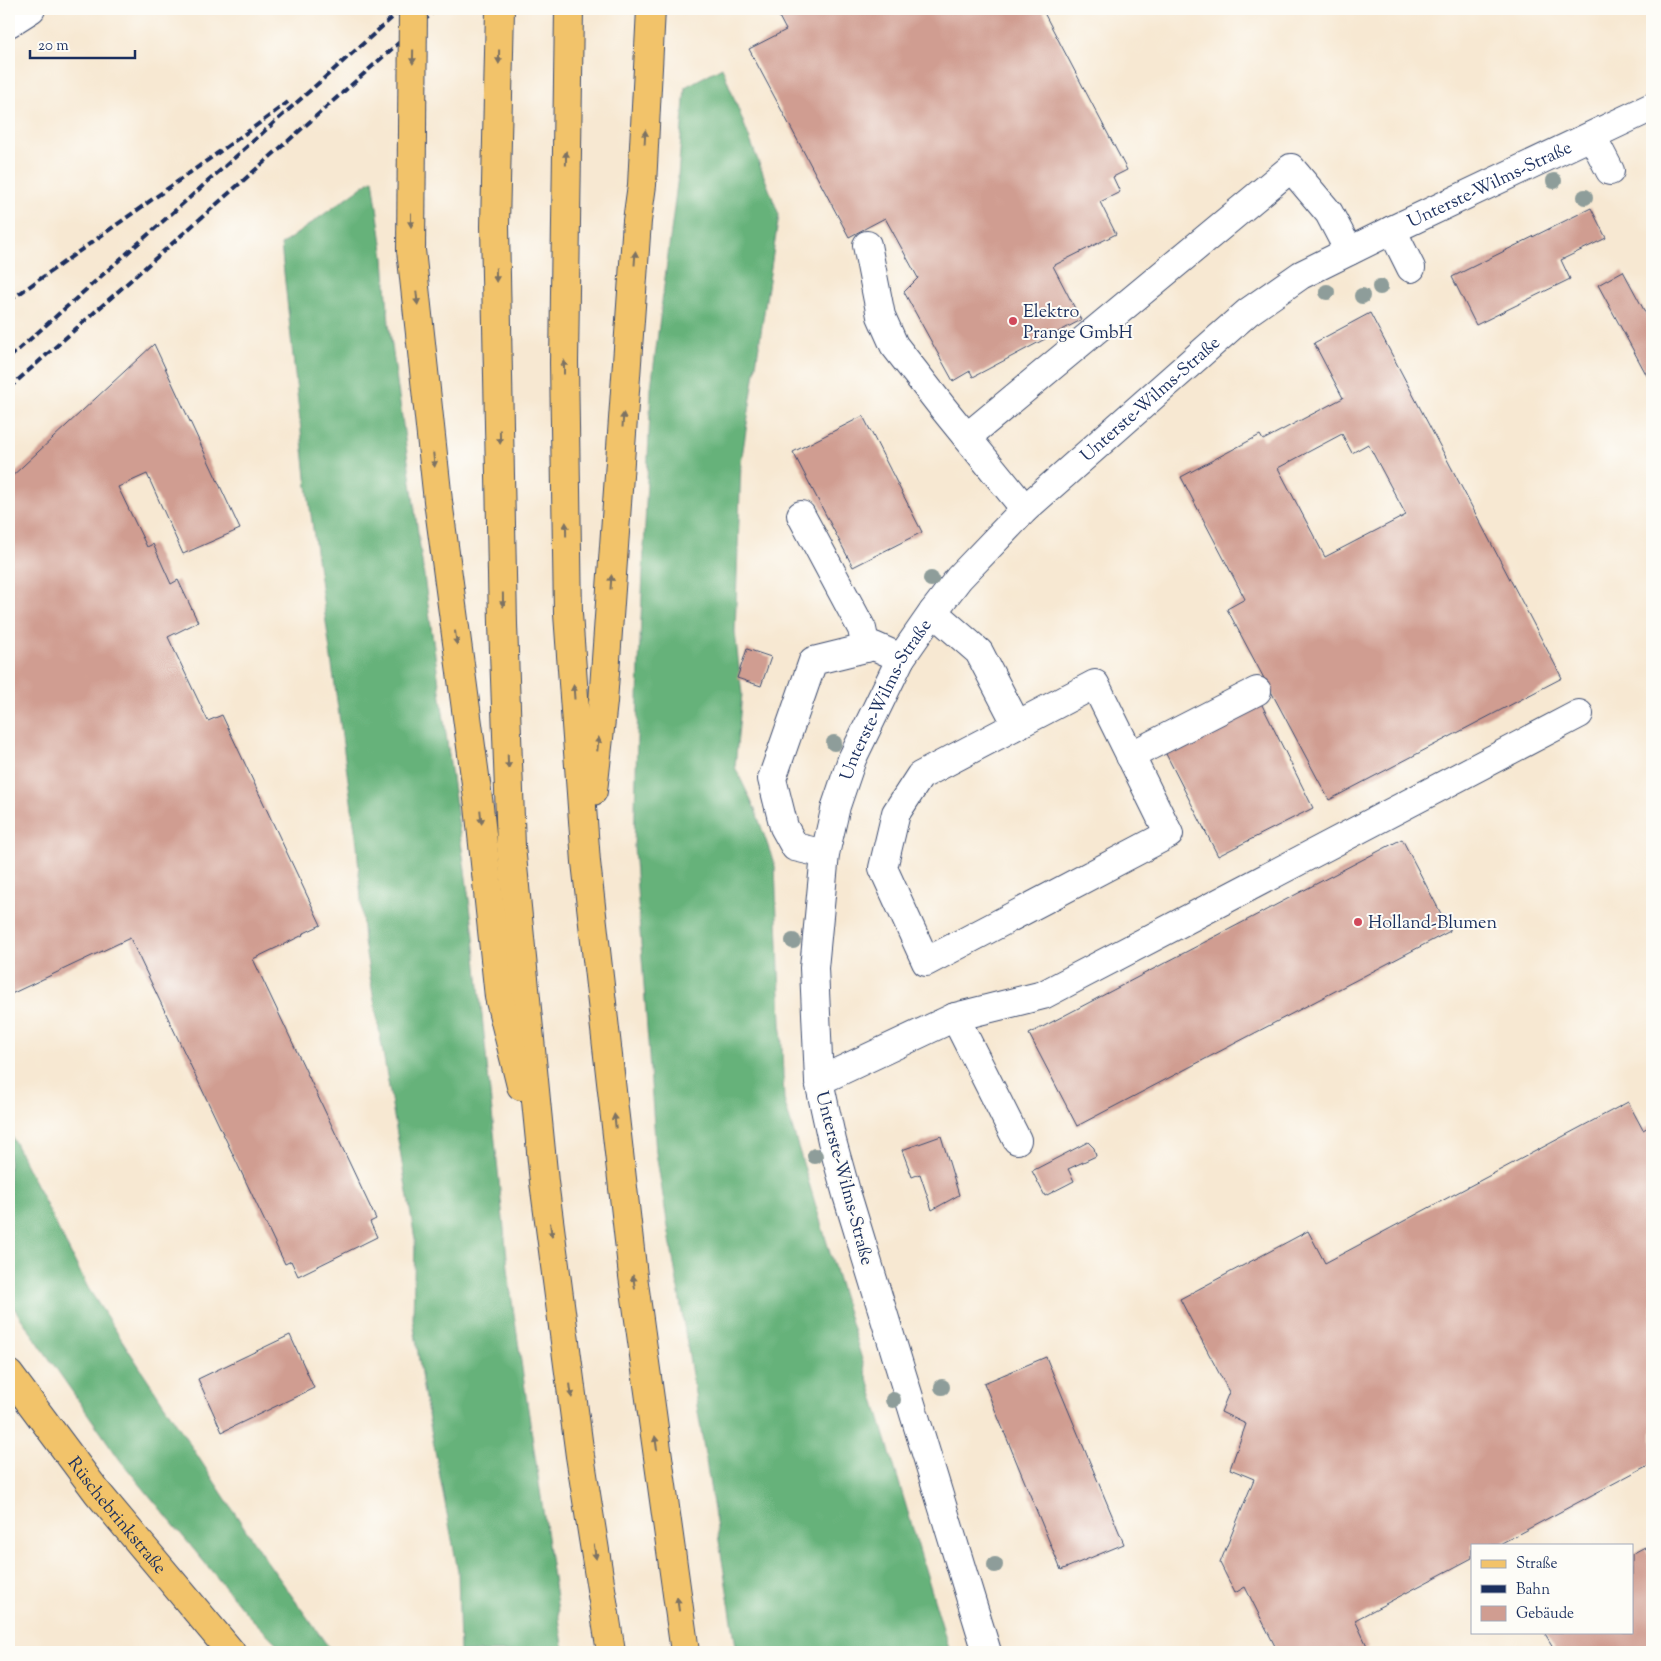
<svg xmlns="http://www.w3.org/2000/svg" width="1661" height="1661" viewBox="0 0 1661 1661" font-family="'Sorts Mill Goudy',serif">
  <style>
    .forest { fill: #66b27a; stroke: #40706c }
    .building { fill: #d09d91; fill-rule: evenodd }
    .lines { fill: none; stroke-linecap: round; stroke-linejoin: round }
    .minor-casing { stroke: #3c4b6f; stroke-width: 30 }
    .major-casing { stroke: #3c4b6f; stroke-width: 30 }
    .highway-casing { stroke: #3c4b6f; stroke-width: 30 }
    .minor { stroke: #fff; stroke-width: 28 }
    .major { stroke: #f2c36a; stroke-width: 28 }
    .highway { stroke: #f2c36a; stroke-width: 28 }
    .rail { stroke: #1b2f5e; stroke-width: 4; stroke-dasharray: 8 4; stroke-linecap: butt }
    .highway-bridge-casing { stroke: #3c4b6f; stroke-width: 30; stroke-linecap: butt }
    .highway-bridge { stroke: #f2c36a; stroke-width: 28 }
    .tree { fill: #8e9d9a }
    .oneway { fill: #7c7263 }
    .poi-dot { fill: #d1495b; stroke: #fdfcf7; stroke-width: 2 }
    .labels { text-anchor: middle; stroke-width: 4; stroke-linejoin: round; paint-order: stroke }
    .street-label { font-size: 18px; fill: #1b2f5e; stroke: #fdfcf7 }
    .poi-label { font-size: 18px; fill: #1b2f5e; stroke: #fdfcf7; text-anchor: start }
  </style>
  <rect width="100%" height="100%" fill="#fdfcf7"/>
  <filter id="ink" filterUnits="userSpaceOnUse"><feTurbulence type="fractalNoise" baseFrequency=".02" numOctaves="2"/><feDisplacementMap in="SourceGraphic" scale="10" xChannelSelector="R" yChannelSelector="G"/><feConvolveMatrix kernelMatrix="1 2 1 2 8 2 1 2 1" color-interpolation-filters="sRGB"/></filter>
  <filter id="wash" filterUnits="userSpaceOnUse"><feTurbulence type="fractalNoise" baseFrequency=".0096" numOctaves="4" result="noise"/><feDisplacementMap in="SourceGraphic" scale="20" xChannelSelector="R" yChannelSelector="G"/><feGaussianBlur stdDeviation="1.12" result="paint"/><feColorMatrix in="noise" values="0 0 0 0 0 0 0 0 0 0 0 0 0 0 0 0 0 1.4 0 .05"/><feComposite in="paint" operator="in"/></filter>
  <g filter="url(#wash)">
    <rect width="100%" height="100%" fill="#f7e8d2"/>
    <g class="forest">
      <polygon points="722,67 779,215 741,463 735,632 742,694 735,767 755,809 775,866 784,1100 950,1652 737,1652 656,1153 634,847 639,664 651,388 678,176 685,87"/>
      <polygon points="373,179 384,258 389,324 473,928 510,1287 564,1652 460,1652 458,1571 423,1388 413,1319 415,1239 364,942 357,844 307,486 281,245"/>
      <polygon points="9,1131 88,1288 259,1550 332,1652 285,1652 247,1614 120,1460 9,1301"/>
    </g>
    <g id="blocks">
      <g class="building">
        <polygon points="775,9 1042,9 1127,170 1113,177 1120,192 1100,202 1116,234 1053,266 1081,320 973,377 970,371 953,381 904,292 918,278 885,218 849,237 749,49 786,30"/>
        <polygon points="1591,208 1606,238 1561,260 1570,279 1476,325 1452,277"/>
        <polygon points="1623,271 1652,325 1652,385 1598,285"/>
        <path d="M1370,313L1562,678L1329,800L1227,609L1245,599L1181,477L1260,435L1263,440L1343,398L1314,343ZM1342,434L1352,453L1368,444L1406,515L1325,557L1278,468Z"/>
        <polygon points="154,344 240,529 183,554 147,474 118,487 147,547 153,544 171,584 178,580 198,622 168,637 208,721 222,715 321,925 302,934 303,935 253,959 376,1219 370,1222 377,1237 298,1276 291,1261 285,1264 130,938 9,995 9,479"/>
        <polygon points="863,416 922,532 853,567 793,452"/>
        <polygon points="747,649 771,657 761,686 737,678"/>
        <polygon points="1261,703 1313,808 1218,856 1165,752"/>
        <polygon points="1402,839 1450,931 1077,1126 1029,1034"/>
        <polygon points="1628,1102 1643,1130 1652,1125 1652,1463 1498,1545 1472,1545 1472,1558 1355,1620 1368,1648 1360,1652 1278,1652 1245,1587 1235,1593 1220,1563 1254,1479 1230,1469 1246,1424 1221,1412 1229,1392 1180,1299 1308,1231 1325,1263"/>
        <polygon points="941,1136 959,1195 932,1210 920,1174 912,1177 902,1150"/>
        <polygon points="1088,1142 1094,1148 1096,1156 1068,1169 1074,1181 1045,1196 1032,1171"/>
        <polygon points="290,1335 314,1388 222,1432 198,1379"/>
        <polygon points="1046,1357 1124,1544 1061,1570 984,1383"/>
        <polygon points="1645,1547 1652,1561 1652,1652 1556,1652 1544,1632 1632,1632 1632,1554"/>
      </g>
    </g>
  </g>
  <g filter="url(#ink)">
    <use href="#blocks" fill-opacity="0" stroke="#3c4b6f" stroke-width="1"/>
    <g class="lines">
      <defs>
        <g id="minor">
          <polyline points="9,23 31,9"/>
          <polyline points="1592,136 1610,171"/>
          <polyline points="1392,230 1411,268"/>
          <polyline points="867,245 881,316 894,345 943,408 1025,509"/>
          <polyline points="967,437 1291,168 1329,213 1349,251"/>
          <polyline points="801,515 862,629 866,648"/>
          <polyline points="933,612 979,652 1017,725 1095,684 1169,834 926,962 883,868 896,813 920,776 1017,725"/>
          <polyline points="1130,756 1257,691"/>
          <polyline points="825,854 795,847 784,827 772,779 813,661 874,646 901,658"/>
          <polyline points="955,1017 1017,1140"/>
          <polyline points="819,1081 955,1017 1043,995 1579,714"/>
          <path id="s1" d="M987,1652L847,1195L832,1141L819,1081L814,968L825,854L836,806L852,759L901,658L933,612L959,578L1025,509L1248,312L1301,275L1392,230L1652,107"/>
        </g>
        <g id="major">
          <path id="s2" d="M9,1374L97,1492L231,1652"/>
        </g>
        <g id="highway">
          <polyline points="500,9 495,226 503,624 511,846 544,1182 580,1456 611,1652"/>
          <polyline points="569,9 564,363 568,614 586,862 633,1276 685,1652"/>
          <polyline points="411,250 438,501 479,806 499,997 521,1086"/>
          <polyline points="593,791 603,702 637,221 642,185 651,9"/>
        </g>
      </defs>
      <use href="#minor" class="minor-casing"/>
      <use href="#major" class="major-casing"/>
      <use href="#highway" class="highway-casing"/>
      <use href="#minor" class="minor"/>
      <use href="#major" class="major"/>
      <use href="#highway" class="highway"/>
      <g class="rail">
        <polyline points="9,301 253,128 288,102"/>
        <polyline points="9,358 402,9"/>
        <polyline points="9,388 437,9"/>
      </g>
      <defs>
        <polyline id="highway-bridge" points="411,250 413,9"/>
      </defs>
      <use href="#highway-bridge" class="highway-bridge-casing"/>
      <use href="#highway-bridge" class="highway-bridge"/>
    </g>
    <g class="tree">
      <circle cx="1554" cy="181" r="8"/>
      <circle cx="1585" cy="197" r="8"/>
      <circle cx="1380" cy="287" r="8"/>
      <circle cx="1327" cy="292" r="8"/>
      <circle cx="1362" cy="296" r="8"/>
      <circle cx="931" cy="579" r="8"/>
      <circle cx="834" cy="743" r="8"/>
      <circle cx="793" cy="941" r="8"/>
      <circle cx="815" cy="1156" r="8"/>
      <circle cx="942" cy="1387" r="8"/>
      <circle cx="893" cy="1400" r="8"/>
      <circle cx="995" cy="1565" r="8"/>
    </g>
    <defs><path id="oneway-solid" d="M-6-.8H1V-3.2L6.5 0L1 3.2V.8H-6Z" transform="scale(1.25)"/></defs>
    <g class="oneway">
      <use href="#oneway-solid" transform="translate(413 57) rotate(91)"/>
      <use href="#oneway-solid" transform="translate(499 57) rotate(91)"/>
      <use href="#oneway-solid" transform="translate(645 137) rotate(-87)"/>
      <use href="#oneway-solid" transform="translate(566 158) rotate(-89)"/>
      <use href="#oneway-solid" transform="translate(411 220) rotate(90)"/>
      <use href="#oneway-solid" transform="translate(635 258) rotate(-86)"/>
      <use href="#oneway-solid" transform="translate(496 275) rotate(89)"/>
      <use href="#oneway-solid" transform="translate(417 298) rotate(84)"/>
      <use href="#oneway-solid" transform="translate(564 367) rotate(-90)"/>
      <use href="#oneway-solid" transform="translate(623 420) rotate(-86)"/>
      <use href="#oneway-solid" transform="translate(500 437) rotate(89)"/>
      <use href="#oneway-solid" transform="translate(434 460) rotate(84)"/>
      <use href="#oneway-solid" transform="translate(566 529) rotate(-91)"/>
      <use href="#oneway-solid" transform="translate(611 582) rotate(-86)"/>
      <use href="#oneway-solid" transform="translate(503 600) rotate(89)"/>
      <use href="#oneway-solid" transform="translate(456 638) rotate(82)"/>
      <use href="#oneway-solid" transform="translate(574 692) rotate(-94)"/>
      <use href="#oneway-solid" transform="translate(598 744) rotate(-84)"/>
      <use href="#oneway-solid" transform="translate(508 762) rotate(88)"/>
      <use href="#oneway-solid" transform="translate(481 817) rotate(84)"/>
      <use href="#oneway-solid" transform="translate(615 1121) rotate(-96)"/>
      <use href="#oneway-solid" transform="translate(551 1230) rotate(83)"/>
      <use href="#oneway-solid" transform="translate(634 1282) rotate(-98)"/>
      <use href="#oneway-solid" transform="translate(571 1391) rotate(83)"/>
      <use href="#oneway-solid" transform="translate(656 1443) rotate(-98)"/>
      <use href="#oneway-solid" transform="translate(595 1552) rotate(81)"/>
      <use href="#oneway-solid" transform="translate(678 1604) rotate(-98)"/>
    </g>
  </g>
  <g class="poi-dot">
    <circle cx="1013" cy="321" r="5"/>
    <circle cx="1358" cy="922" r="5"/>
  </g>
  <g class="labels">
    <g class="street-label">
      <text dy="6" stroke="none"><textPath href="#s1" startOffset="1800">Unterste-Wilms-Straße</textPath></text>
      <text dy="6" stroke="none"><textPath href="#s1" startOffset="1395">Unterste-Wilms-Straße</textPath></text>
      <text dy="6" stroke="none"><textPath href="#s1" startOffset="990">Unterste-Wilms-Straße</textPath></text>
      <text transform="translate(845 1178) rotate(75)" y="6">Unterste-Wilms-Straße</text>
      <text dy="6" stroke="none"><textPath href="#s2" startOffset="178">Rüschebrinkstraße</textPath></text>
    </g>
    <g class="poi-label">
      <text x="1023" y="317">Elektro<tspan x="1023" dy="21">Prange GmbH</tspan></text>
      <text x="1368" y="928">Holland-Blumen</text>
    </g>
  </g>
  <rect width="1661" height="1661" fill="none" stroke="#fdfcf7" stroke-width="30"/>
  <rect x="1471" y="1544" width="162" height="90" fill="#fdfcf7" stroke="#a3aaba"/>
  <rect x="1481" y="1560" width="25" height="8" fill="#f2c36a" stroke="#a3aaba"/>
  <text x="1516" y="1568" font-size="15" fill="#1b2f5e">Straße</text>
  <rect x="1481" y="1585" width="25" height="8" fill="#1b2f5e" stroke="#a3aaba"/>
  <text x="1516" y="1594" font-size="15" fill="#1b2f5e">Bahn</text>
  <rect x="1481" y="1606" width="25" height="15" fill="#d09d91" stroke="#a3aaba"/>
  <text x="1516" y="1618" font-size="15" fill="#1b2f5e">Gebäude</text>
  <path d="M30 50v8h105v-8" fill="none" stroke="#1b2f5e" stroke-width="2.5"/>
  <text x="38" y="50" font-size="15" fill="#1b2f5e" stroke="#fdfcf7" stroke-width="4" paint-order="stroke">20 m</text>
</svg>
